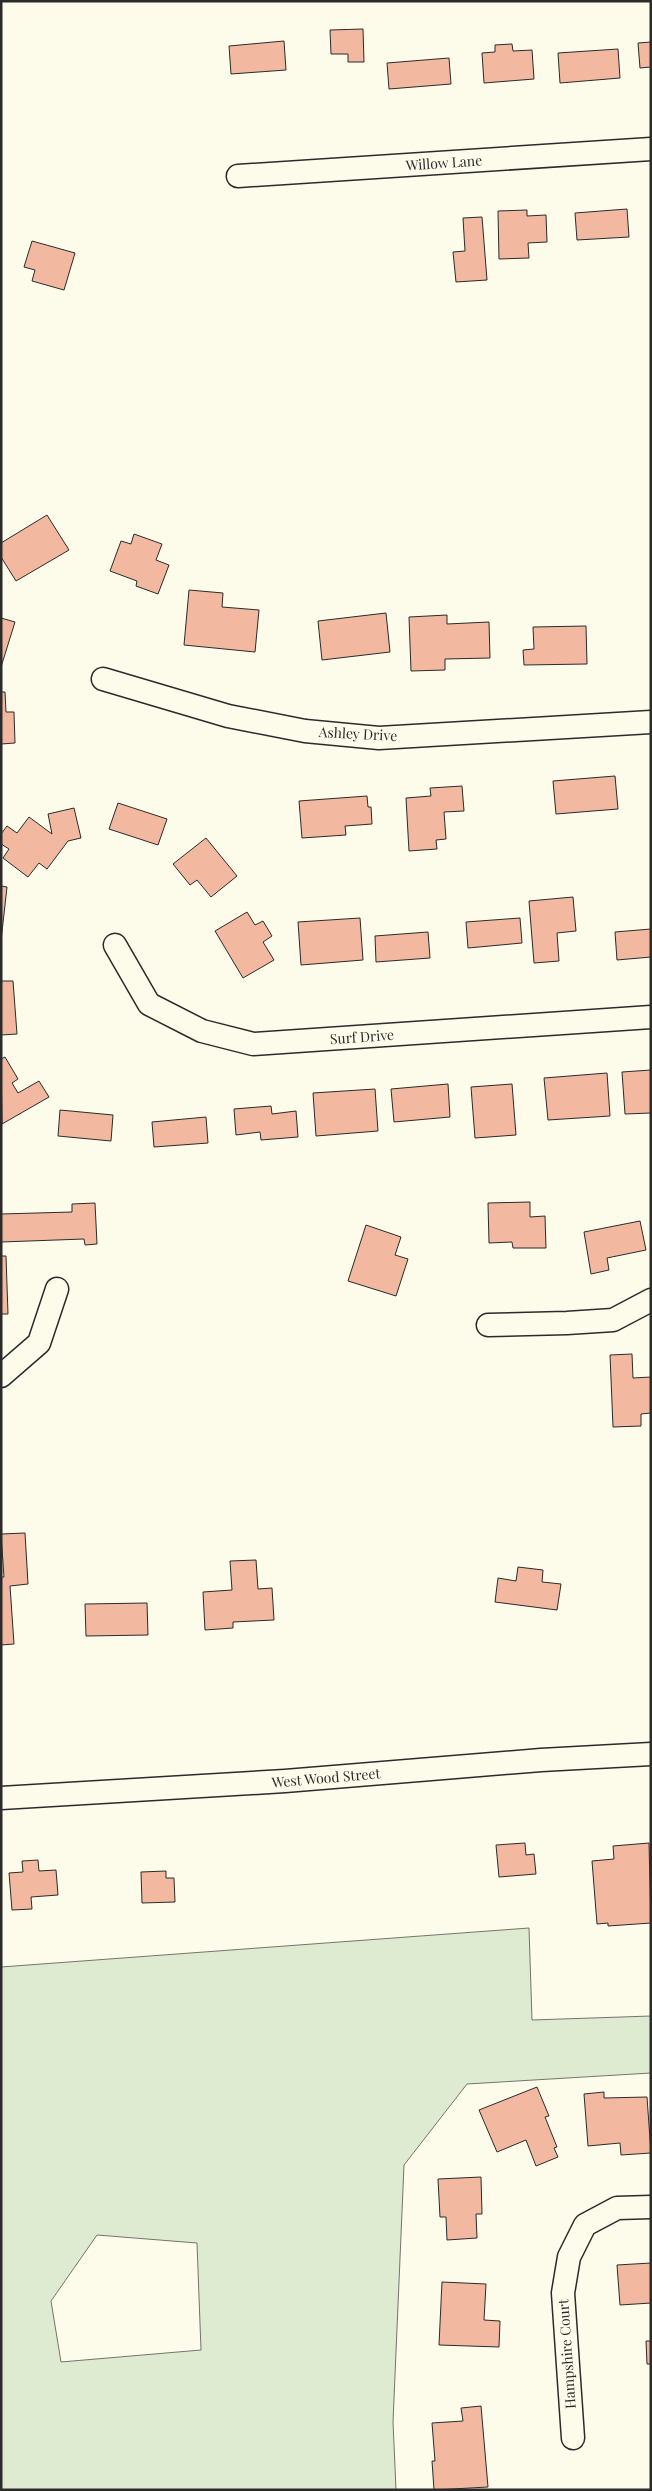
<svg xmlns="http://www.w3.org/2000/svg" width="652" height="2491" viewBox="0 0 652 2491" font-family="'Playfair Display',serif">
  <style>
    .green { fill: #deebd1; stroke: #74746e; fill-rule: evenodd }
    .building { fill: #f2b8a0; stroke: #2b2b2b }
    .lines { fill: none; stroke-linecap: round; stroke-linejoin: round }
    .minor-casing { stroke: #2b2b2b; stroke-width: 25 }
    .minor { stroke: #fdfbea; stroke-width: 22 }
    .labels { text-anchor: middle; stroke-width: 4; stroke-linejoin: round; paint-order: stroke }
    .street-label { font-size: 14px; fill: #2b2b2b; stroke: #fdfbea }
  </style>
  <rect width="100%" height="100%" fill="#fdfbea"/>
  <path class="green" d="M529,1928L532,2020L651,2016V2073L467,2084L404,2165L393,2422L396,2490H1V1967ZM97,2235L197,2243L201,2350L61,2362L51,2301Z"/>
  <g class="building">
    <polygon points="363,29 364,62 348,62 348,54 331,54 330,30"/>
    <polygon points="284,41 286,70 231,74 229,46"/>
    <polygon points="651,42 651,67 640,68 638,43"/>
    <polygon points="512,44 513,51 532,50 534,79 484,83 482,53 495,52 495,45"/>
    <polygon points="618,49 620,78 560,83 558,53"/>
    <polygon points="449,58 451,84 389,89 387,63"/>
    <polygon points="627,209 629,237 577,240 575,213"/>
    <polygon points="527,210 527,216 546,215 547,242 528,243 529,258 499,259 498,211"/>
    <polygon points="482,217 487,280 456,282 453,252 465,251 463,218"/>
    <polygon points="32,241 75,253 64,290 32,281 35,270 24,267"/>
    <polygon points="47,515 69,550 16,581 1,557 1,543"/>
    <polygon points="134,534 162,544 156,560 169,565 158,594 136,586 137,581 110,571 121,541 131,544"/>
    <polygon points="189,590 223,593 222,607 259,610 255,652 184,645"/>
    <polygon points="386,613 390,652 322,660 318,621"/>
    <polygon points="447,615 447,624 489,622 490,658 445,659 445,670 411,671 409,617"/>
    <polygon points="1,618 15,622 1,667"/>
    <polygon points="586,626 587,664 524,665 523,650 534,649 533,627"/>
    <polygon points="1,692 5,692 6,712 14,712 15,743 1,744"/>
    <polygon points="615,776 618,809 556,814 553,781"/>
    <polygon points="462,786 464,811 444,812 446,839 436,840 437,849 409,851 406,798 431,796 430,788"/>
    <polygon points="367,796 368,807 371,807 372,824 345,826 346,835 302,838 299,801"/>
    <polygon points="118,803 167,819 158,845 109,829"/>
    <polygon points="74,808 81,838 68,841 47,869 39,863 28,877 3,858 9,849 1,844 1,834 7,826 17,833 29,817 52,834 48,814"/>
    <polygon points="206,838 237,876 211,897 197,880 190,885 173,864"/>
    <polygon points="1,886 7,887 1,941"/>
    <polygon points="573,897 576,931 557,933 559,961 534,963 529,901"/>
    <polygon points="247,912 255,925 263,921 272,936 263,942 274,960 243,978 215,931"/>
    <polygon points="360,918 363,960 301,965 298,922"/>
    <polygon points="520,918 522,943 468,948 466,922"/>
    <polygon points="651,929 651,957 617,960 615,932"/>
    <polygon points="428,932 430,958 376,962 375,936"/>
    <polygon points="1,981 13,981 17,1034 1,1035"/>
    <polygon points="5,1057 18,1079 12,1083 18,1093 39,1081 49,1097 2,1124 1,1059"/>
    <polygon points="651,1070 651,1113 625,1114 622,1072"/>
    <polygon points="607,1073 610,1116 548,1120 544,1078"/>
    <polygon points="448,1084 450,1117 394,1122 391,1089"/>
    <polygon points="512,1084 516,1135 475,1138 471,1087"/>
    <polygon points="375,1089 378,1131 316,1136 313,1093"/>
    <polygon points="271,1106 272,1114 296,1111 298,1137 261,1140 260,1132 236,1135 234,1109"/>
    <polygon points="60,1110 113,1115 111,1141 58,1136"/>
    <polygon points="206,1117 208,1143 154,1147 152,1122"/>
    <polygon points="530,1202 530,1217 545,1216 546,1248 513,1248 512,1242 489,1243 488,1203"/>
    <polygon points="95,1203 97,1244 85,1245 84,1239 1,1242 1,1214 72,1212 72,1204"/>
    <polygon points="640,1221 646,1250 607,1258 609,1270 591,1274 584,1232"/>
    <polygon points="366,1225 401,1237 395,1255 408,1259 396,1296 348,1281"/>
    <polygon points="1,1256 6,1256 8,1314 1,1314"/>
    <polygon points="632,1354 633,1378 651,1377 651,1413 641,1414 641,1426 613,1427 610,1355"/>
    <polygon points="25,1533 28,1584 10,1586 14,1644 1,1645 1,1577 4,1577 1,1534"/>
    <polygon points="256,1560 258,1589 272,1588 274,1620 233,1622 233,1628 205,1630 203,1592 232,1590 230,1561"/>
    <polygon points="518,1567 543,1570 542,1582 561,1584 557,1610 495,1602 498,1578 516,1581"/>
    <polygon points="147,1603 148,1635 86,1636 85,1604"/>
    <polygon points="525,1843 526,1855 534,1854 536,1874 499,1877 496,1845"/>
    <polygon points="649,1843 651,1923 608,1926 608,1923 597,1924 592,1861 614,1859 613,1846"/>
    <polygon points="38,1860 39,1871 56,1870 58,1895 31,1897 32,1909 12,1910 9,1873 23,1872 22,1861"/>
    <polygon points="166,1871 166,1878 174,1878 175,1902 142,1903 141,1872"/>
    <polygon points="537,2087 549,2116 545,2117 557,2147 554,2148 558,2157 536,2166 526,2140 497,2152 479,2110"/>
    <polygon points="604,2092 604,2098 647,2097 651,2153 621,2155 620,2143 588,2146 584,2094"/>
    <polygon points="481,2177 482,2214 476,2214 477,2238 447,2240 446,2217 440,2217 438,2179"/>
    <polygon points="651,2263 651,2303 620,2305 617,2265"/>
    <polygon points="442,2282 486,2284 484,2320 500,2321 499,2347 439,2345"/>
    <polygon points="646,2341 651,2341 651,2364 647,2364"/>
    <polygon points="481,2406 488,2487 434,2490 432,2461 435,2461 432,2423 463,2421 461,2408"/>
  </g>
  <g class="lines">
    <defs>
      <g id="minor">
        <polyline points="238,176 651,149"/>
        <polyline points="103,679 228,716 305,731 379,738 651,722"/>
        <polyline points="115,945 149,1004 202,1031 253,1044 651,1017"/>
        <polyline points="488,1325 567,1323 613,1320 651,1300"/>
        <polyline points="1,1376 39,1343 57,1289"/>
        <polyline points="1,1798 285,1781 541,1760 651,1754"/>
        <polyline points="573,2438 563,2293 569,2257 585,2225 617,2208 651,2207"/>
      </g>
    </defs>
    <use href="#minor" class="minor-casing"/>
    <use href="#minor" class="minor"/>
  </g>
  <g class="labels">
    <g class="street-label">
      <text transform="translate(444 163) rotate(-4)" y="5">Willow Lane</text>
      <text transform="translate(358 734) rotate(3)" y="5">Ashley Drive</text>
      <text transform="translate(362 1037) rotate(-4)" y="5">Surf Drive</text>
      <text transform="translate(326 1778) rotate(-5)" y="5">West Wood Street</text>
      <text transform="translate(567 2354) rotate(-94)" y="5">Hampshire Court</text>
    </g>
  </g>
  <rect width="652" height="2491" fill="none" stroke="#2b2b2b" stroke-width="5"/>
</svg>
